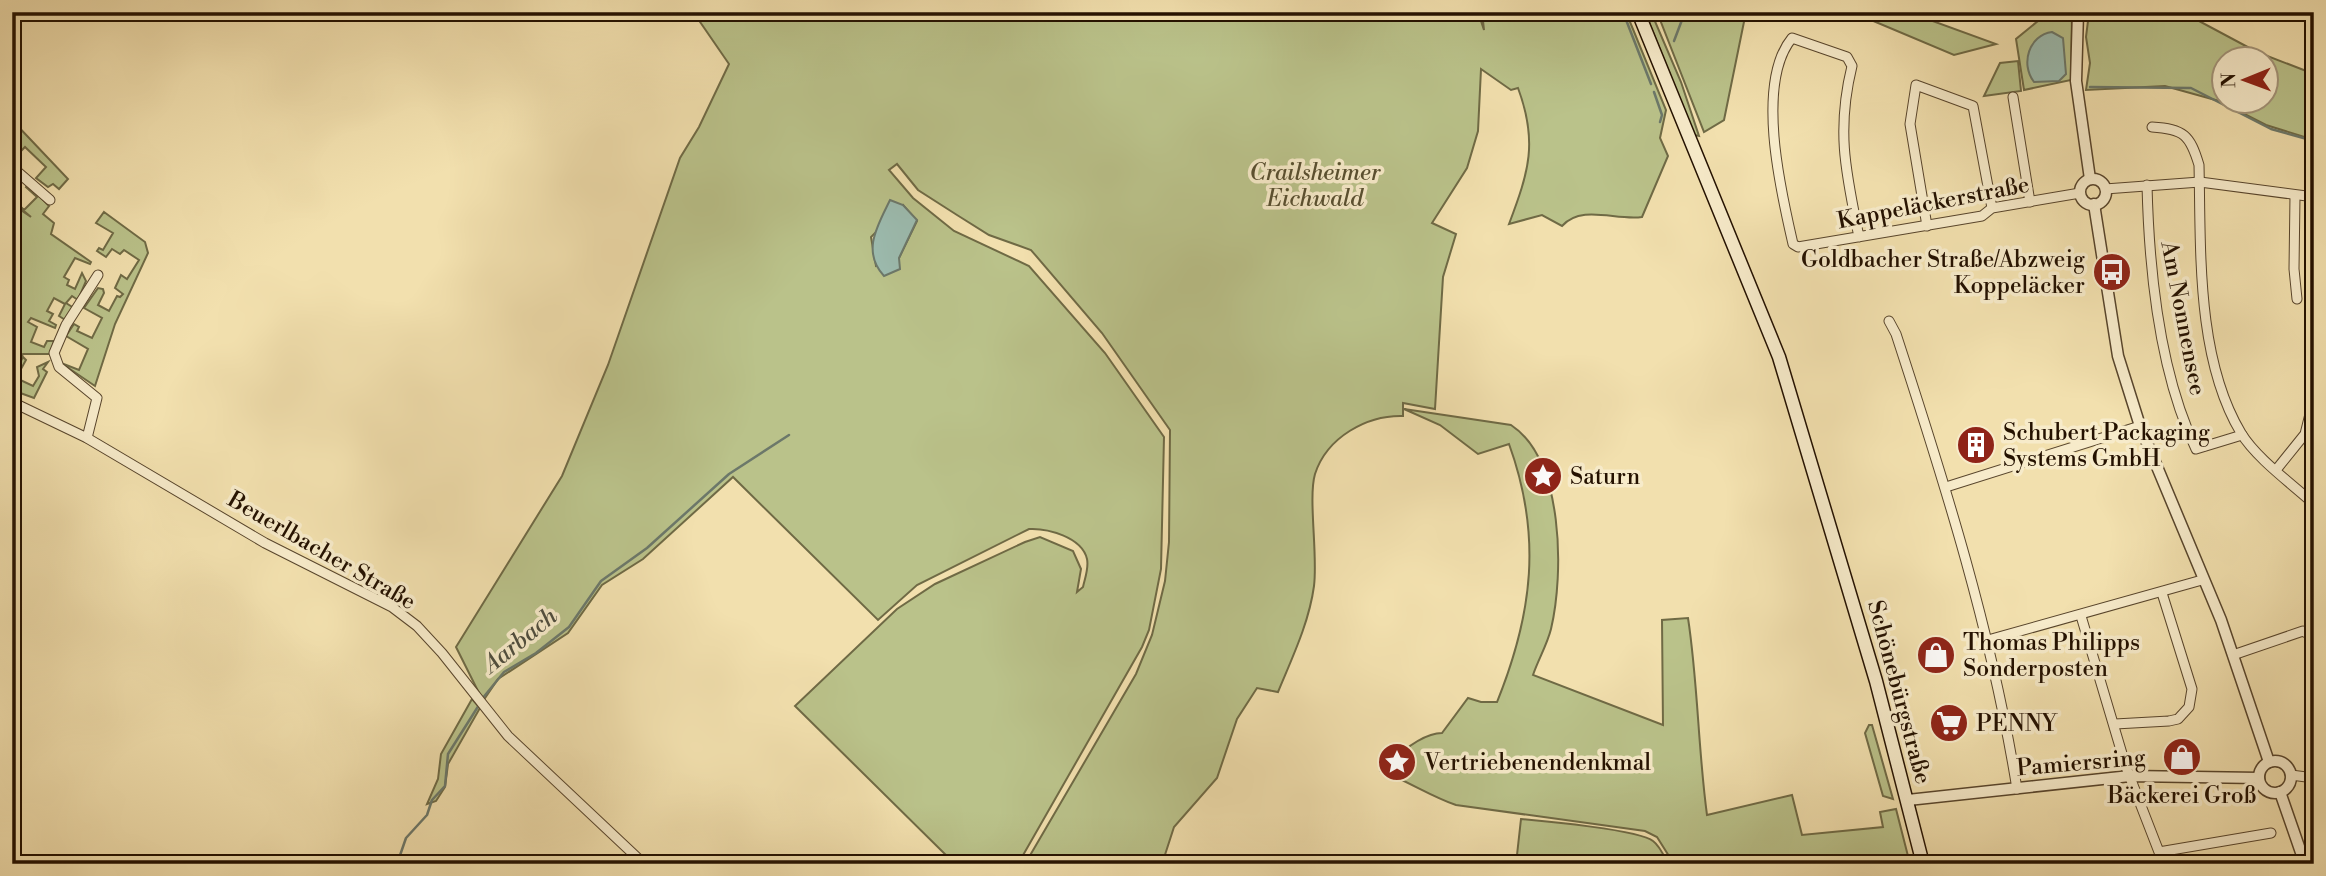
<svg xmlns="http://www.w3.org/2000/svg" width="2326" height="876" viewBox="0 0 2326 876" font-family="'Libre Bodoni',serif">
  <style>
    .green { fill: #bac28a; stroke: #6f6a45; stroke-width: 2; fill-rule: evenodd }
    .water { fill: #9cbcb0; stroke: #6c786a; stroke-width: 2 }
    .lines { fill: none; stroke-linecap: round; stroke-linejoin: round }
    .stream { stroke: #6c786a; stroke-width: 2.5 }
    .minor-casing { stroke: #58452c; stroke-width: 11 }
    .tertiary-casing { stroke: #58452c; stroke-width: 13 }
    .secondary-casing { stroke: #241100; stroke-width: 15 }
    .minor { stroke: #f7ebca; stroke-width: 9 }
    .tertiary { stroke: #f7ebca; stroke-width: 10 }
    .secondary { stroke: #f7ebca; stroke-width: 12 }
    .labels { text-anchor: middle; stroke-width: 7; stroke-linejoin: round; paint-order: stroke }
    .park-label { font-size: 23px; font-style: italic; fill: #584f30; stroke: #f7ebca }
    .street-label { font-size: 23px; fill: #241100; stroke: #f7ebca }
    .poi-label { font-size: 23px; fill: #241100; stroke: #f7ebca; text-anchor: start }
    .water-label { font-size: 24px; font-style: italic; fill: #4e4d3e; stroke: #f7ebca }
  </style>
  <rect width="100%" height="100%" fill="#f2e0ae"/>
  <filter id="stains"><feTurbulence type="fractalNoise" baseFrequency=".00286" numOctaves="4"/><feColorMatrix values="0 0 0 0 .2 0 0 0 0 .09 0 0 0 0 .02 0 0 0 .5 -.17"/></filter>
  <radialGradient id="worn" r=".72"><stop offset=".6" stop-color="#630" stop-opacity="0"/><stop offset="1" stop-color="#630" stop-opacity=".3"/></radialGradient>
  <g class="green">
    <path d="M686,12H1478L1484,30L1482,12H1626L1666,110L1660,138L1668,156L1642,217C1616,221 1582,204 1562,226L1542,215L1509,224C1529,171 1538,142 1518,88L1511,90L1481,69L1478,131L1467,168L1432,223L1456,234L1443,277L1435,409L1403,403V416C1367,415 1327,437 1315,474C1308,498 1318,555 1314,586C1309,623 1292,658 1278,692L1257,688L1237,719L1217,778L1174,827L1162,864H1025L1136,674L1152,635L1165,581L1169,542L1170,430L1102,333L1031,250L989,235L957,215L918,190L897,164L889,170L913,198L954,231L1029,266L1105,353L1164,437L1161,569L1149,630L1142,647L1018,864H955L795,706L897,609L935,584L1025,542L1040,537L1073,551L1081,569L1077,592L1083,587C1085,578 1089,568 1087,559C1082,537 1047,528 1029,529L917,585L878,620L733,477L643,559L602,585L568,633L498,679L483,701L456,647L562,476L608,365L680,158L699,127L729,64L698,19ZM903,205L917,221L899,258L876,266L871,237Z"/>
    <polygon points="1645,12 1651,12 1681,82 1699,136 1694,135"/>
    <polygon points="1657,12 1746,12 1724,120 1704,132"/>
    <polygon points="1852,12 1908,12 1996,44 1954,55"/>
    <polygon points="2064,12 2072,15 2071,80 2024,90 2016,39 2038,21"/>
    <path d="M2089,13L2186,14L2257,52L2314,74V140L2266,125L2219,101L2165,86L2086,90L2090,63L2086,37ZM2224,60H2266V102H2224Z"/>
    <polygon points="2018,61 2021,91 1984,96 2000,63"/>
    <polygon points="12,120 68,179 59,189 53,184 48,187 36,178 46,167 25,147 12,160"/>
    <polygon points="28,184 49,206 43,214 54,223 51,234 91,262 90,264 75,258 64,277 69,280 67,285 75,289 82,273 86,281 78,300 72,296 66,303 74,308 67,321 59,316 65,304 54,298 47,311 53,314 49,321 56,325 55,328 31,318 28,322 37,327 31,342 44,347 47,341 54,341 51,354 23,354 12,374 12,204 31,217 12,201 12,198 24,210 37,197 26,187"/>
    <polygon points="104,212 145,242 148,253 115,324 95,386 61,363 79,370 88,349 66,336 74,324 79,327 77,331 92,338 102,318 84,308 98,288 103,289 104,293 98,305 109,311 117,296 120,297 123,294 115,288 121,275 127,279 139,260 124,250 120,254 112,249 106,257 97,251 99,248 103,250 113,233 96,223"/>
    <polygon points="23,357 26,360 16,378 33,386 39,376 37,367 48,362 43,369 47,372 34,398 12,390 12,377"/>
    <path d="M1404,409L1511,425C1564,460 1564,574 1551,629C1547,645 1538,660 1533,675L1663,725L1662,620L1688,618C1698,683 1698,749 1707,815L1792,795L1802,835L1883,827L1880,812L1896,809L1908,856L1809,864H1674L1657,837L1645,831L1456,805C1430,796 1408,781 1381,771C1395,757 1421,733 1442,733L1468,698L1481,702H1497C1533,613 1542,535 1509,444L1478,454L1440,425Z"/>
    <polygon points="472,699 480,708 448,764 445,787 436,801 427,804 438,779 441,754"/>
    <polygon points="1869,725 1872,725 1893,799 1883,796 1865,733"/>
    <path d="M1521,819C1544,821 1640,830 1653,841C1660,846 1664,856 1668,864H1516Z"/>
  </g>
  <g class="water">
    <path d="M2052,32L2063,38L2066,74L2059,81L2034,82C2020,64 2029,35 2052,32Z"/>
    <path d="M890,200L903,205L917,220L899,258L900,269L884,276C861,251 878,225 890,200Z"/>
  </g>
  <g class="lines">
    <g class="stream">
      <polyline points="1623,12 1651,84"/>
      <polyline points="1674,41 1685,12"/>
      <polyline points="2090,87 2191,88 2271,129 2314,141"/>
      <polyline points="1654,92 1662,115 1660,122"/>
      <polyline points="482,699 504,672 536,653 569,627 601,581 647,548 729,474 789,435"/>
      <polyline points="397,864 406,838 427,815 432,800 445,786 448,754 479,705"/>
    </g>
    <defs>
      <g id="minor">
        <polyline points="2013,97 2030,202"/>
        <path d="M2152,127C2184,129 2190,135 2199,165C2201,250 2196,358 2241,433C2256,458 2292,484 2314,504"/>
        <polyline points="12,167 50,200"/>
        <path d="M2147,185C2149,269 2159,372 2196,449L2242,435"/>
        <polyline points="2105,189 2200,182 2314,197"/>
        <polyline points="2295,196 2294,269 2297,299"/>
        <polyline points="1927,226 1910,124 1916,85 1973,106 1992,208"/>
        <path d="M1859,237C1846,173 1836,131 1852,66L1847,57L1792,38C1755,83 1781,192 1793,244L1798,247L1982,216L1992,208L2080,193"/>
        <path d="M1889,321L1896,334C1945,484 1992,633 2017,789"/>
        <polyline points="12,402 87,438 265,543 392,607 417,626 442,653 508,736 644,864"/>
        <polyline points="87,438 97,398 59,367 54,353 66,325 98,275"/>
        <polyline points="2276,470 2305,434 2312,406"/>
        <polyline points="1946,487 2140,426"/>
        <polyline points="2081,616 2126,767 2159,852 2271,833"/>
        <polyline points="1988,640 2202,580"/>
        <polyline points="2233,655 2303,631 2310,635 2314,647"/>
        <polyline points="2115,724 2169,721 2178,719 2189,707 2192,689 2162,593"/>
        <polyline points="2291,775 2314,778"/>
      </g>
      <g id="tertiary">
        <polyline points="2078,12 2076,81 2090,179"/>
        <circle cx="2093" cy="192" r="13"/>
        <polyline points="2094,204 2118,356 2140,426 2221,620 2269,762"/>
        <circle cx="2275" cy="777" r="16"/>
        <polyline points="2280,792 2305,864"/>
        <polyline points="1908,800 2130,776 2259,778"/>
      </g>
      <polyline id="secondary" points="1638,12 1779,357 1876,681 1923,864"/>
    </defs>
    <use href="#minor" class="minor-casing"/>
    <use href="#tertiary" class="tertiary-casing"/>
    <use href="#secondary" class="secondary-casing"/>
    <use href="#minor" class="minor"/>
    <use href="#tertiary" class="tertiary"/>
    <use href="#secondary" class="secondary"/>
  </g>
  <defs>
    <symbol id="bus-disc" viewBox="-11 -11 22 22"><circle r="9.5" fill="#8f2418" stroke="#f7ebca"/><path d="M-5-6H5V4H4V6H2V4H-2V6H-4V4H-5ZM-3.5-4V0h7V-4ZM-3.5 1.2v1.5H-2V1.2ZM2 1.2v1.5H3.5V1.2Z" fill="#fff"/></symbol>
    <symbol id="building-disc" viewBox="-11 -11 22 22"><circle r="9.5" fill="#8f2418" stroke="#f7ebca"/><path d="M-4-6H4V6H1V3H-1V6H-4ZM-2.5-4.3h1.7v1.8h-1.7ZM.8-4.3h1.7v1.8H.8ZM-2.5-1h1.7V.8h-1.7ZM.8-1h1.7V.8H.8Z" fill="#fff"/></symbol>
    <symbol id="sight-disc" viewBox="-11 -11 22 22"><circle r="9.5" fill="#8f2418" stroke="#f7ebca"/><path d="M0-6L1.8-2.2L6-1.7L2.9 1.2L3.7 5.4L0 3.3L-3.7 5.4L-2.9 1.2L-6-1.7L-1.8-2.2Z" fill="#fff"/></symbol>
    <symbol id="shop-disc" viewBox="-11 -11 22 22"><circle r="9.5" fill="#8f2418" stroke="#f7ebca"/><path d="M-5-2.5h2.3a2.7 3.5 0 0 1 5.4 0H5L5.5 6h-11ZM-1.5-2.5h3a1.5 2.3 0 0 0-3 0Z" fill="#fff"/></symbol>
    <symbol id="supermarket-disc" viewBox="-11 -11 22 22"><circle r="9.5" fill="#8f2418" stroke="#f7ebca"/><path d="M-6-5.5h2.5l.6 2H6L4.5 2H-2.5L-4.4-4H-6ZM-1.5 3.2a1.3 1.3 0 1 0 .1 0ZM3 3.2a1.3 1.3 0 1 0 .1 0Z" fill="#fff"/></symbol>
  </defs>
  <g fill-rule="evenodd">
    <use href="#bus-disc" x="2090" y="250" width="44" height="44"/>
    <use href="#building-disc" x="1954" y="423" width="44" height="44"/>
    <use href="#sight-disc" x="1521" y="454" width="44" height="44"/>
    <use href="#shop-disc" x="1914" y="633" width="44" height="44"/>
    <use href="#supermarket-disc" x="1927" y="701" width="44" height="44"/>
    <use href="#shop-disc" x="2160" y="735" width="44" height="44"/>
    <use href="#sight-disc" x="1375" y="740" width="44" height="44"/>
  </g>
  <g class="labels">
    <g class="park-label">
      <text x="1315" y="180">Crailsheimer<tspan x="1315" dy="26">Eichwald</tspan></text>
    </g>
    <g class="street-label">
      <text transform="translate(1933 202) rotate(-11)" y="8">Kappeläckerstraße</text>
      <text transform="translate(2184 318) rotate(79)" y="8">Am Nonnensee</text>
      <text transform="translate(322 550) rotate(30)" y="8">Beuerlbacher Straße</text>
      <text transform="translate(1900 692) rotate(75)" y="8">Schönebürgstraße</text>
      <text transform="translate(2081 762) rotate(-5)" y="8">Pamiersring</text>
    </g>
    <g class="poi-label">
      <text x="2085" y="267" text-anchor="end">Goldbacher Straße/Abzweig<tspan x="2085" dy="26">Koppeläcker</tspan></text>
      <text x="2003" y="440">Schubert Packaging<tspan x="2003" dy="26">Systems GmbH</tspan></text>
      <text x="1570" y="484">Saturn</text>
      <text x="1963" y="650">Thomas Philipps<tspan x="1963" dy="26">Sonderposten</tspan></text>
      <text x="1976" y="731">PENNY</text>
      <text x="1424" y="770">Vertriebenendenkmal</text>
      <text x="2182" y="803" text-anchor="middle">Bäckerei Groß</text>
    </g>
    <g class="water-label">
      <text transform="translate(520 640) rotate(-39)" y="8">Aarbach</text>
    </g>
  </g>
  <rect width="2326" height="876" fill="none" stroke="#f2e0ae" stroke-width="42"/>
  <rect x="14" y="14" width="2298" height="848" fill="none" stroke="#241100" stroke-width="3.5"/>
  <rect x="21" y="21" width="2284" height="834" fill="none" stroke="#241100" stroke-width="2"/>
  <g transform="translate(2245 80) rotate(269)"><circle r="33" fill="#f7ebca" stroke="#a39479" stroke-width="2"/>
  <path d="M0-5L12 26L0 18L-12 26Z" fill="#8f2418"/>
  <text y="-10" font-size="19" font-weight="bold" text-anchor="middle" fill="#241100">N</text>
  </g>
  <rect width="100%" height="100%" filter="url(#stains)"/>
  <rect width="100%" height="100%" fill="url(#worn)"/>
</svg>
